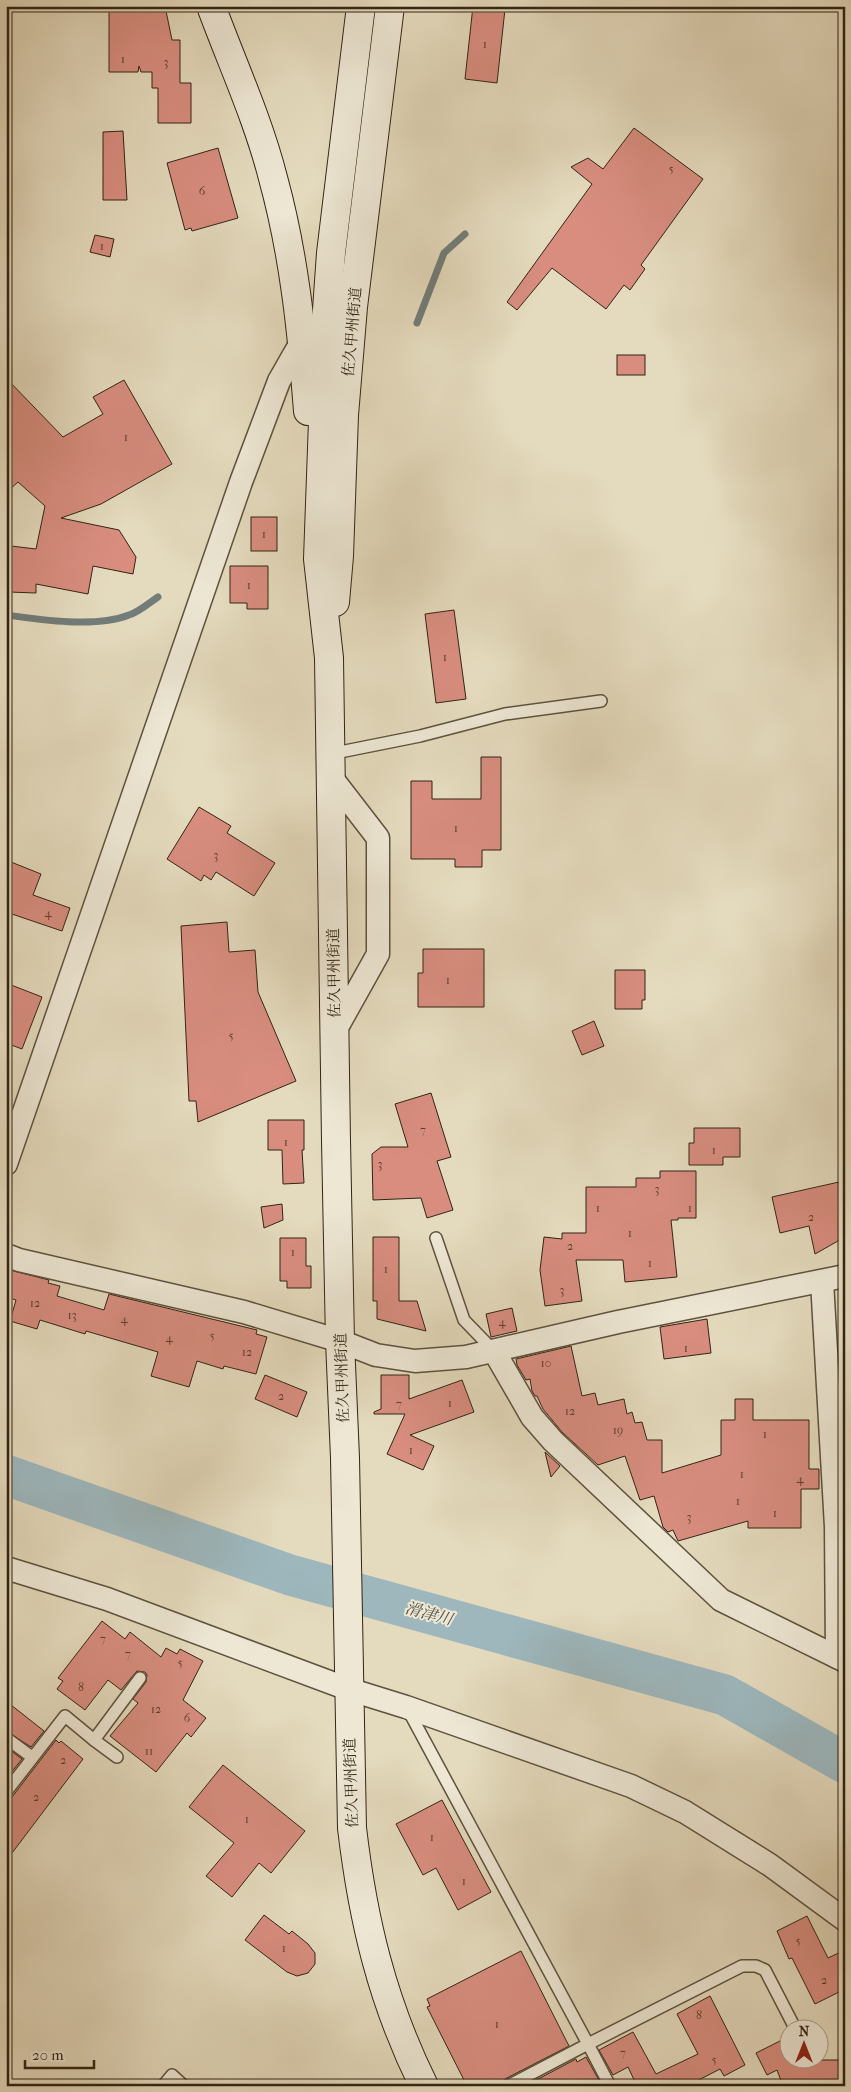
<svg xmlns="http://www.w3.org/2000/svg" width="851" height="2092" viewBox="0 0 851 2092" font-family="'IM FELL French Canon','Noto Serif JP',serif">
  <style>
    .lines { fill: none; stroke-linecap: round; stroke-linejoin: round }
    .stream { stroke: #727c79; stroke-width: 7 }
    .river { stroke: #9db7bd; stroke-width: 41 }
    .building { fill: #d88d7f; stroke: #322414 }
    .lane-casing { stroke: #5e523e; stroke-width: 14 }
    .street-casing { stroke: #5e523e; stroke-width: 25 }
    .secondary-casing { stroke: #322414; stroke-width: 30 }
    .lane { stroke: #ede7d4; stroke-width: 11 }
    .street { stroke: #ede7d4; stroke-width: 22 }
    .secondary { stroke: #ede7d4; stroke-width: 28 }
    .labels { text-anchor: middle; stroke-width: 4; stroke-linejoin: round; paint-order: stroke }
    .number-label { font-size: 12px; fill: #5c3e2f }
    .street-label { font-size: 15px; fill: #322414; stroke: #ede7d4 }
    .water-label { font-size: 16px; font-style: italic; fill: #525047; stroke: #ede7d4 }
  </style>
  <rect width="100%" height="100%" fill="#e4dabd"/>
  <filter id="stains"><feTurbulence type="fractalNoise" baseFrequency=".004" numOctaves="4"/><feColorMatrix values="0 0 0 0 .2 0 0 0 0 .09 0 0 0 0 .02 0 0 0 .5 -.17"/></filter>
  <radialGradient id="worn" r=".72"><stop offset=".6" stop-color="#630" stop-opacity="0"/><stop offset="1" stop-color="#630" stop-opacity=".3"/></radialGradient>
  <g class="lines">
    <g class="stream">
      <polyline points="417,323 444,253 465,234"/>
      <path d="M6,615C41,620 96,628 129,615C139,612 149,603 158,597"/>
    </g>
    <polyline class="river" points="6,1475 290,1575 725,1695 845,1763"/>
  </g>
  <g class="building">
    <polygon points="109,6 165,6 172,40 180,40 180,83 191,83 191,123 158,123 158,88 152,88 152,72 141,72 139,66 138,72 109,72"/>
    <polygon points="473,6 505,9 497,83 465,79"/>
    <polygon points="634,128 703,179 641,265 645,269 630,290 624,285 606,309 552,268 517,310 507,302 592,184 571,167 588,158 603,169"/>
    <polygon points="123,131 127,200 103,200 103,132"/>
    <polygon points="218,148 238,218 192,231 191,228 185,230 167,163"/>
    <polygon points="95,235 114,239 110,257 90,252"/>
    <rect x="617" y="355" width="28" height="20"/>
    <polygon points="6,378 63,437 103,414 93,397 124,380 172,464 101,504 61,518 119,530 136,557 133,574 93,566 88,594 36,584 36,593 9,592 11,546 36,549 45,506 18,482 6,493"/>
    <rect x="251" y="517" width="26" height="34"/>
    <polygon points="230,566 268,566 268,609 247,609 247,603 230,603"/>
    <polygon points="454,610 466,699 436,703 425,614"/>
    <polygon points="481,757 501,757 501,850 482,850 482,867 455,867 455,859 411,859 411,781 432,781 432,799 481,799"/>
    <polygon points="199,807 231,826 227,833 275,863 254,896 216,872 211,880 204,875 201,881 167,859"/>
    <polygon points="6,860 41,874 33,895 70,908 62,931 6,912"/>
    <polygon points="227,922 229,952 255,950 258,992 296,1081 198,1122 196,1101 189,1101 181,926"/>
    <polygon points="423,949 484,949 484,1007 418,1007 418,973 423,973"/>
    <polygon points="615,970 645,970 645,1000 642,1000 642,1009 615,1009"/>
    <polygon points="6,983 42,997 22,1049 6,1043"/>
    <polygon points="594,1021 604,1046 582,1055 572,1031"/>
    <polygon points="431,1093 451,1157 437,1161 453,1210 427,1218 421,1198 373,1200 372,1154 381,1147 408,1147 395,1104"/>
    <polygon points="268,1120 304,1120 304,1150 302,1150 304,1183 283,1184 282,1150 268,1150"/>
    <polygon points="694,1128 740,1128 740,1157 723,1157 723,1165 689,1165 689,1143 694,1143"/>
    <polygon points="660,1171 696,1171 696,1218 678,1218 678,1220 671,1220 677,1277 625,1282 623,1260 576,1260 582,1301 545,1306 540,1270 544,1237 562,1239 562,1233 586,1233 586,1187 636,1187 636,1178 660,1178"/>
    <polygon points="839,1182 845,1208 845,1237 815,1254 809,1226 780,1233 772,1197"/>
    <polygon points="282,1204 283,1220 264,1228 261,1207"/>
    <polygon points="373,1237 399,1237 399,1301 417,1301 426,1331 377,1319 377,1301 373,1301"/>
    <polygon points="280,1238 306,1238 306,1266 311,1266 311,1288 287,1288 287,1281 280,1281"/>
    <polygon points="6,1269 49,1280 48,1283 60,1286 57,1296 104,1310 109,1294 257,1330 256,1334 267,1337 256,1374 224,1366 223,1369 197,1361 189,1387 151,1376 158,1352 86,1331 85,1334 40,1320 37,1329 10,1321 16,1300 6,1297"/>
    <polygon points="512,1308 517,1331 491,1337 486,1314"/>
    <polygon points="707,1319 711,1353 664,1359 660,1327"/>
    <polygon points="571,1346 582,1396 595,1393 598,1405 624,1399 627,1414 632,1412 635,1423 642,1422 647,1440 662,1440 662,1473 721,1455 721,1420 735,1420 735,1399 753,1399 753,1420 809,1420 809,1469 819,1469 819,1489 801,1489 801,1528 748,1528 748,1521 678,1541 673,1530 668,1532 663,1527 654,1496 640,1500 625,1456 598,1465 562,1432 543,1409 537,1396 535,1396 532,1391 530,1379 526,1380 517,1365 516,1359"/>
    <polygon points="265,1375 307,1392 297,1417 255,1399"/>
    <polygon points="381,1375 409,1375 409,1399 462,1380 474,1412 410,1435 434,1446 423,1470 387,1454 405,1414 374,1414 374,1412 381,1409"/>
    <polygon points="545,1452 560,1466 551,1477"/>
    <polygon points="102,1621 125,1639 130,1632 161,1657 166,1648 177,1654 180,1649 203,1661 183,1700 206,1718 191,1737 187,1733 156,1772 110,1736 138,1703 133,1699 146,1682 147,1675 145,1672 137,1671 121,1690 108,1680 85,1710 57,1689 63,1681 58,1678"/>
    <polygon points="6,1701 44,1731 31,1747 6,1731"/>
    <polygon points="56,1740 59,1743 61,1741 83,1759 6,1861 6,1799 12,1797"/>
    <polygon points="6,1747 22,1759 6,1779"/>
    <polygon points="223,1765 305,1831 271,1873 259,1863 232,1897 206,1876 234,1843 189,1807"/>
    <polygon points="442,1800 491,1892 458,1910 436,1868 423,1875 396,1824"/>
    <polygon points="264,1915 289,1934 292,1931 308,1944 315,1953 315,1964 308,1973 297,1976 287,1972 245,1940"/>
    <polygon points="807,1916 828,1958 845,1950 845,1989 815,2004 792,1958 789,1959 777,1931"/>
    <polygon points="521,1951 569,2046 505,2079 501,2086 467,2086 427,2007 430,2006 427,1999"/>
    <polygon points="710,1996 745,2065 724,2076 720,2069 687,2086 632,2086 636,2084 628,2067 613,2075 599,2050 633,2032 656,2074 698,2054 677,2014"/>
    <polygon points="788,2037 788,2060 845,2060 845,2086 783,2086 777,2070 767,2075 756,2053"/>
    <polygon points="586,2057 600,2082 594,2086 525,2086 576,2059 577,2062"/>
  </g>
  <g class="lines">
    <defs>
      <g id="lane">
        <polyline points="330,754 420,736 505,714 601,701"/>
        <polyline points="436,1238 464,1320 494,1351"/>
        <polyline points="407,1708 588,2044 508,2086"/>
        <polyline points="6,1738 32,1757"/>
        <polyline points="94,1740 117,1757"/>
        <polyline points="6,1792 65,1716 94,1740 140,1678"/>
        <polyline points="163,2086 172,2075 184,2086"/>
        <polyline points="610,2086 588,2044 742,1966 756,1966 765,1970 796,2030"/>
      </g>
      <g id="street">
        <polyline points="331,777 378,838 378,954 335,1031"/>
        <polyline points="6,1164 241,482 279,381 303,339"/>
        <polyline points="6,1255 19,1260 244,1312 340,1341 376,1355 415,1361 466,1357 618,1322 845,1276"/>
        <polyline points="822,1281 836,1527 837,1657"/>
        <polyline points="494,1351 532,1417 553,1441 721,1600 845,1661"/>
        <polyline points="6,1568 107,1599 348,1689 406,1707 631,1786 685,1812 770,1865 845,1920"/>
      </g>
      <g id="secondary">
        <path d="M211,6C232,63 258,119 273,178C294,254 302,332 308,411"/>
        <path d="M361,6L331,253L327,310L318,559L329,658L336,1141L340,1341L345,1458L352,1828C363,1921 382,2001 424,2086"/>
        <polyline points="335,602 339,556 344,415 353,307 390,6"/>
      </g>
    </defs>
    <use href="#lane" class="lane-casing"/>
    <use href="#street" class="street-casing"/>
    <use href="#secondary" class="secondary-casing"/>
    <use href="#lane" class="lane"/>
    <use href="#street" class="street"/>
    <use href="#secondary" class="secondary"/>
  </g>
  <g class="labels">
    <g class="number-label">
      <text x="485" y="48">1</text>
      <text x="123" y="63">1</text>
      <text x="166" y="66">3</text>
      <text x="671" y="173">5</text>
      <text x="202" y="195">6</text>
      <text x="102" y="250">1</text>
      <text x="126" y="441">1</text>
      <text x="264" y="538">1</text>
      <text x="249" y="589">1</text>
      <text x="445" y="661">1</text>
      <text x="456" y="832">1</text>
      <text x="216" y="859">3</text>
      <text x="48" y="917">4</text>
      <text x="448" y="984">1</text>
      <text x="231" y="1040">5</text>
      <text x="423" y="1134">7</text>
      <text x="286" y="1146">1</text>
      <text x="714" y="1154">1</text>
      <text x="380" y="1168">3</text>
      <text x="657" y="1193">3</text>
      <text x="598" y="1212">1</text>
      <text x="690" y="1212">1</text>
      <text x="811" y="1221">2</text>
      <text x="630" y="1237">1</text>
      <text x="570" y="1250">2</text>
      <text x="293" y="1256">1</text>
      <text x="650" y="1267">1</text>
      <text x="386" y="1273">1</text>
      <text x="562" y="1294">3</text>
      <text x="35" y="1307">12</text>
      <text x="72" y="1319">13</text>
      <text x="124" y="1323">4</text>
      <text x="502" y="1326">4</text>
      <text x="212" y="1340">5</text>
      <text x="169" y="1342">4</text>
      <text x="686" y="1352">1</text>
      <text x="247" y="1356">12</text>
      <text x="546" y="1367">10</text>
      <text x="281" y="1400">2</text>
      <text x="450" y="1407">1</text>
      <text x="399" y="1408">7</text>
      <text x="570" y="1415">12</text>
      <text x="618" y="1434">19</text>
      <text x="765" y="1438">1</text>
      <text x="411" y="1454">1</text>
      <text x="742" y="1478">1</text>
      <text x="800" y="1483">4</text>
      <text x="738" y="1505">1</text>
      <text x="775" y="1517">1</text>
      <text x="689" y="1521">3</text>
      <text x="103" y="1643">7</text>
      <text x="128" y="1658">7</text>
      <text x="180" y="1667">5</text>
      <text x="81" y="1691">8</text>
      <text x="156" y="1713">12</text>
      <text x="187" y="1722">6</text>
      <text x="149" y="1755">11</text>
      <text x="63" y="1764">2</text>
      <text x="36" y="1801">2</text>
      <text x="247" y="1823">1</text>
      <text x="432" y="1841">1</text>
      <text x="464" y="1885">1</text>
      <text x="798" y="1945">5</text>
      <text x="284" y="1952">1</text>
      <text x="824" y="1984">2</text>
      <text x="699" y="2019">8</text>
      <text x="497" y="2028">1</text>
      <text x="623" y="2057">7</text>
      <text x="714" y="2064">5</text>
    </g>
    <g class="street-label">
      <text transform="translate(352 332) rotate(-85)" y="5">佐久甲州街道</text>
      <text transform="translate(334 973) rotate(-91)" y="5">佐久甲州街道</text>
      <text transform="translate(342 1378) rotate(-92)" y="5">佐久甲州街道</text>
      <text transform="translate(351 1783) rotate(-92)" y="5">佐久甲州街道</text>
    </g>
    <g class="water-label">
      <text transform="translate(429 1613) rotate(15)" y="6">滑津川</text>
    </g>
  </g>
  <rect width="851" height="2092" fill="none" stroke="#e4dabd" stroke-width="25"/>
  <rect x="8" y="8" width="836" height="2077" fill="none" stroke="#322414" stroke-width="2.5"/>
  <rect x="12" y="12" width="826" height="2067" fill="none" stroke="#322414"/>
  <g transform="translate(804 2044)"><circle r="24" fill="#ede7d4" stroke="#a29987"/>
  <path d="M0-4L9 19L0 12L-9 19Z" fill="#8f2418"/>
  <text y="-8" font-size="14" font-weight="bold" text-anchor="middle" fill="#322414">N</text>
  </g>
  <path d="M25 2060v8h69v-8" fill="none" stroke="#322414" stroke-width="2.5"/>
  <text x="32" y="2060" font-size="15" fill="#322414" stroke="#ede7d4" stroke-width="4" paint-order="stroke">20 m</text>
  <rect width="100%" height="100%" filter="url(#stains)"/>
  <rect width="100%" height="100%" fill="url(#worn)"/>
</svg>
